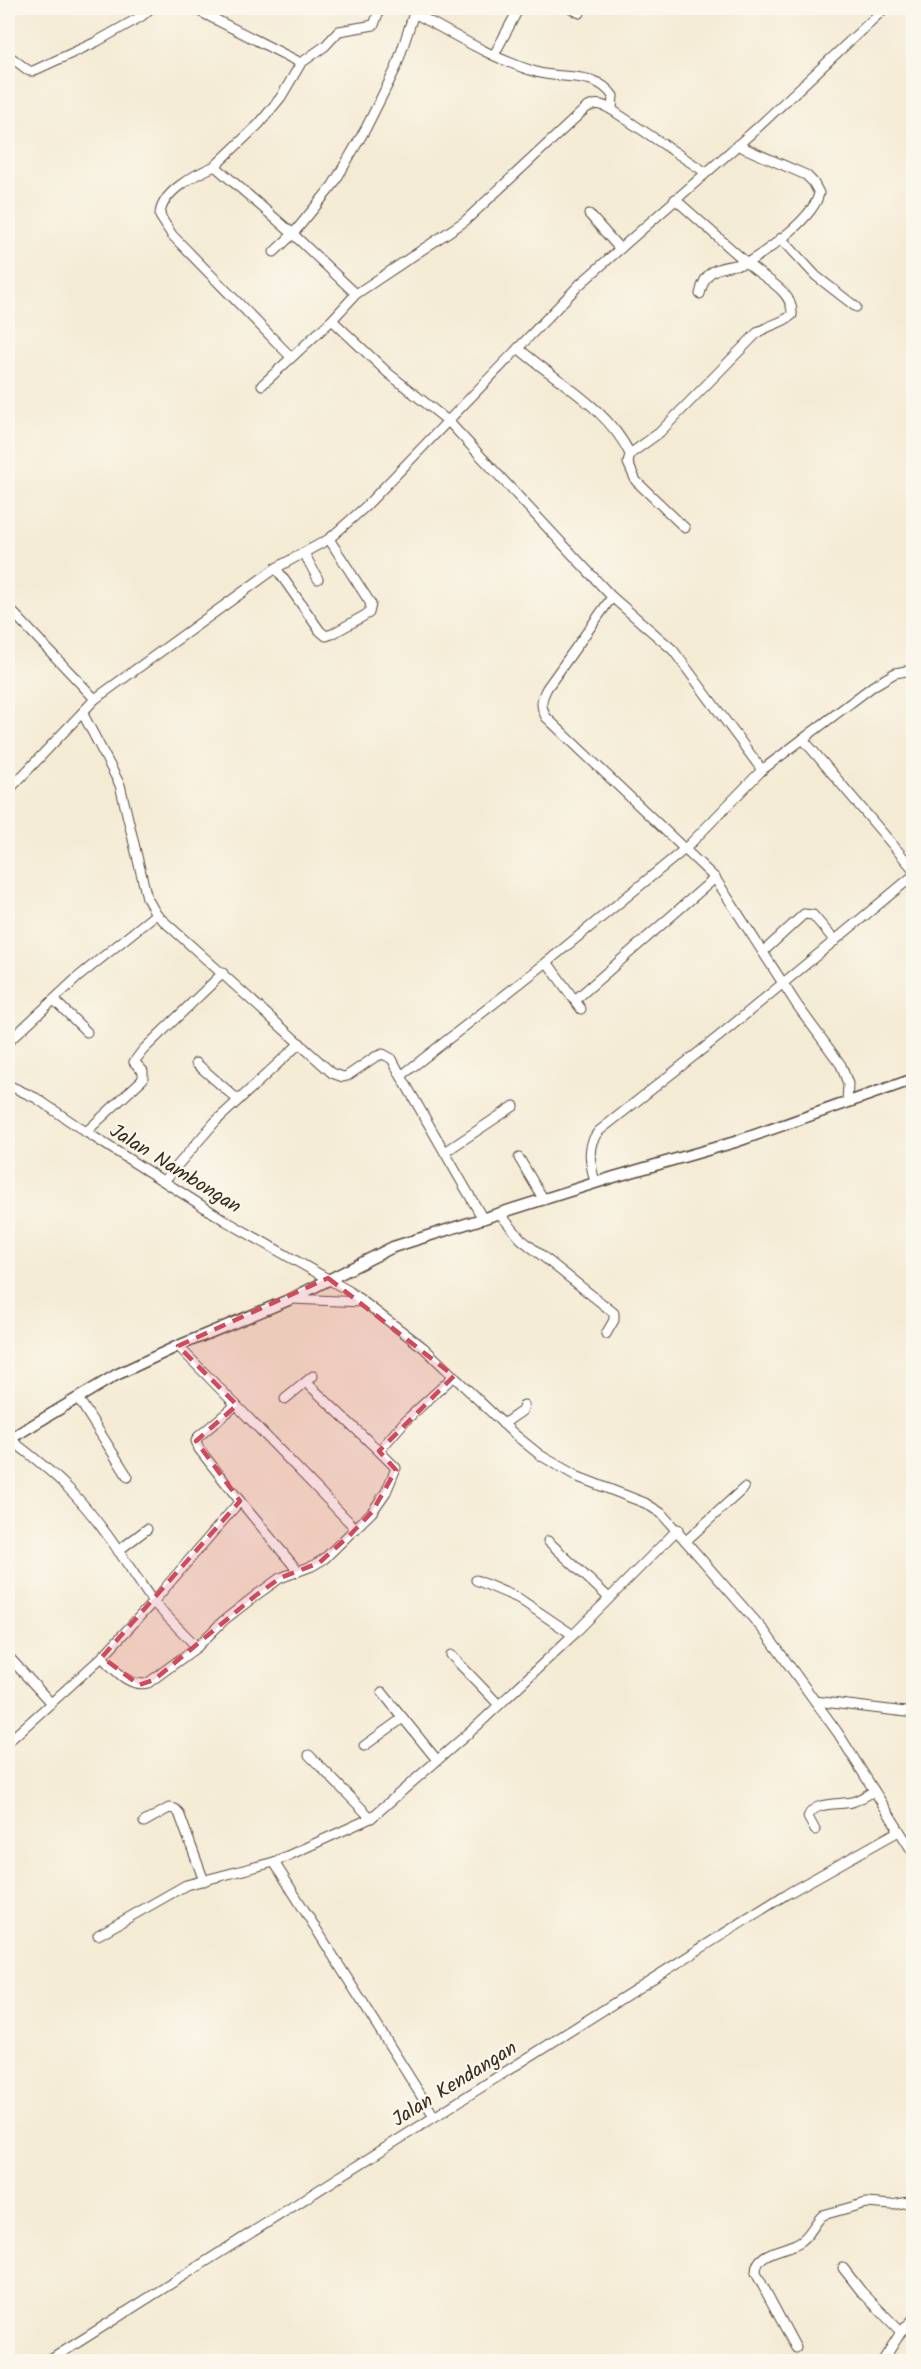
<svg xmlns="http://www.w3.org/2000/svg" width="921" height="2369" viewBox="0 0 921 2369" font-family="Kalam,sans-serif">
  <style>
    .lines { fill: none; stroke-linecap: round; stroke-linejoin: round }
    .minor-casing { stroke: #574739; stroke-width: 11 }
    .tertiary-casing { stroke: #574739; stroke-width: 13 }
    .minor { stroke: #fff; stroke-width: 9 }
    .tertiary { stroke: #fff; stroke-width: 10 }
    .marked { fill: #d1495b; fill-opacity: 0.2; stroke: #d1495b; stroke-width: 4.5; stroke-dasharray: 12 8; stroke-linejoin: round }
    .labels { text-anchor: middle; stroke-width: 4.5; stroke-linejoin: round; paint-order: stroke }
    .street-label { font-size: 20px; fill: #3b2a1e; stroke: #fbf7ec }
  </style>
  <rect width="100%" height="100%" fill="#fbf7ec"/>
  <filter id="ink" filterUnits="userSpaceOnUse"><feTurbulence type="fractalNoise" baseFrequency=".0167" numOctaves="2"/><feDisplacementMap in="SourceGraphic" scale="12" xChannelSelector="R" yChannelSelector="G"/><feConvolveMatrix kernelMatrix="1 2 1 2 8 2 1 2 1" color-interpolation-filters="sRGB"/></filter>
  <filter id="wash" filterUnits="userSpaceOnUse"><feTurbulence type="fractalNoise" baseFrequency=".008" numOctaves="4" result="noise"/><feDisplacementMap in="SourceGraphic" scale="24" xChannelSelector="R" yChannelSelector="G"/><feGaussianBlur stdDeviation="1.35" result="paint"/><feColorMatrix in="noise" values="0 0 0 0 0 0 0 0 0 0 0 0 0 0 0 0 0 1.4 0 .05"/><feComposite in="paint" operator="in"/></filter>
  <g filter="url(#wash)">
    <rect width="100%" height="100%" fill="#f4ebd4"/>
  </g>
  <g filter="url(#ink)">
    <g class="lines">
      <defs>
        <g id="minor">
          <polyline points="193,8 301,63"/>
          <path d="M380,8L374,25L339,31L325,46L301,63L281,97L259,124L215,166L293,234L333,185L366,128L396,68L414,13C453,34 493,59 536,72C561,80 595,70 613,96L612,110L705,172"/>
          <polyline points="570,8 580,13"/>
          <polyline points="8,55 29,71 33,71 96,42 142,16 151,8"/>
          <polyline points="494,55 519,8"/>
          <path d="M215,166C196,174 160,192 160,216L172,235L291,357"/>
          <path d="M675,199L747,263C721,268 706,265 700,294"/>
          <polyline points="589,214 620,249"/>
          <polyline points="781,238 816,276 856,307"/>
          <polyline points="274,252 293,234 356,294"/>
          <path d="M332,320L388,373L448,421L612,597L547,688C541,699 540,706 546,717L715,878L797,1005L841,1065L848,1084L847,1103"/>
          <path d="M518,348C556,381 607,407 630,454L659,433L757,333C768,325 781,324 792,315C794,290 762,278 747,263C767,251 815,217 819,193L813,182L806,175L737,145"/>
          <path d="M262,385L332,320L356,294L465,221L586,108C596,102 602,104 612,110"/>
          <polyline points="630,454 628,463 636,481 685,528"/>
          <polyline points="304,553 318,579"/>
          <polyline points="276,568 320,631 326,636 332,634 369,613 371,604 329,539"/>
          <polyline points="612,597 673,650 762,770"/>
          <polyline points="8,607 95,699"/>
          <polyline points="83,714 120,785 147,898 156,914 332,1073 343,1077 347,1076 375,1057 383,1054 392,1059 401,1076"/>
          <polyline points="803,739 914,870"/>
          <polyline points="8,791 95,699 276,568 329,539 365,507 579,285 756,129 885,8"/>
          <polyline points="764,951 804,914 813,915 835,941"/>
          <polyline points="547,962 581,1009"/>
          <polyline points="54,1000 87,1032"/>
          <polyline points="575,1000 715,878"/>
          <polyline points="8,1042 78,977 156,914"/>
          <polyline points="196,1063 238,1100"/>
          <polyline points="8,1085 36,1098 86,1132 226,1221 349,1291 424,1348 514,1434 540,1455 578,1477 645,1503 661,1513 765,1632 838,1733 914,1854"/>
          <polyline points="86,1132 143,1079 143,1071 134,1062 143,1050 223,973"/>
          <polyline points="445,1152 514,1106"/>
          <polyline points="519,1158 544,1200"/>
          <polyline points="164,1181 215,1122 300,1043"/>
          <path d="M595,1183C591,1165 585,1146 599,1131L718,1037L914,875"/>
          <polyline points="500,1214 521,1239 614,1313 614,1320 606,1334"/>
          <polyline points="483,1219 401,1076 547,962 686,848 762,770 873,686 895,673 906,671 914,672"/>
          <polyline points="291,1299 363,1302"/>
          <polyline points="178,1346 236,1405 198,1437 196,1441 199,1449 240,1501 298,1571"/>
          <polyline points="306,1382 379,1451"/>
          <polyline points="78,1398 128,1477"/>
          <polyline points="285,1399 313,1376"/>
          <polyline points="236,1405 356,1529"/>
          <polyline points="503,1424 522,1411 524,1405"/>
          <polyline points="687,1540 744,1488"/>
          <polyline points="548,1541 609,1598"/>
          <polyline points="118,1551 147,1529"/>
          <polyline points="476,1580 518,1598 573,1635"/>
          <polyline points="197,1647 153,1602 240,1501"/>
          <polyline points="451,1655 499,1705"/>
          <polyline points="8,1656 50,1702"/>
          <path d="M102,1657C114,1669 129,1688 148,1683L197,1647L223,1621L255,1596L280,1578L312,1566L324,1559L372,1512L386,1492L396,1468L379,1451L405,1421L454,1376"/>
          <polyline points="382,1692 437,1760"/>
          <polyline points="815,1701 914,1713"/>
          <path d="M8,1742L102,1657L153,1602C127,1564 102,1523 70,1490C51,1471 31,1455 10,1439"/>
          <polyline points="364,1746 403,1718"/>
          <polyline points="309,1755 371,1818"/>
          <polyline points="144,1822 169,1808 175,1809 179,1813 204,1881"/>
          <path d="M815,1830L808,1817C814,1801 837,1805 852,1802C859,1800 867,1795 874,1791"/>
          <polyline points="274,1862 434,2116"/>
          <polyline points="98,1935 186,1885 274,1862 371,1818 479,1724 573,1635 678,1529"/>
          <polyline points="843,2268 861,2291 901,2332"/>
          <path d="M796,2348L756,2273C755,2250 787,2251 801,2241C811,2234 814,2223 823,2215L866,2203L892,2205L914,2201"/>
          <polyline points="47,2362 785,1895 899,1831"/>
          <polyline points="882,2362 901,2332 914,2318"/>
        </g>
        <polyline id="tertiary" points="8,1440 116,1375 178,1346 291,1299 393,1247 614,1177 735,1142 914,1079"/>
      </defs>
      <use href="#minor" class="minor-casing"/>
      <use href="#tertiary" class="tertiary-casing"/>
      <use href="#minor" class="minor"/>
      <use href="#tertiary" class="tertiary"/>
    </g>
  </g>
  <path class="marked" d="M328,1278L454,1376L379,1451L396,1470L372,1512L351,1534L319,1563L280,1578L255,1596L154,1680L139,1685L102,1657L240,1501L196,1441L237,1405L178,1346Z"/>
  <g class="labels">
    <g class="street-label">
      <text transform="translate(176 1168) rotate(32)" y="7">Jalan Nambongan</text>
      <text transform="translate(454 2083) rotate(-32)" y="7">Jalan Kendangan</text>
    </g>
  </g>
  <rect width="921" height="2369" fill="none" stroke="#fbf7ec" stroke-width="30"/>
</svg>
